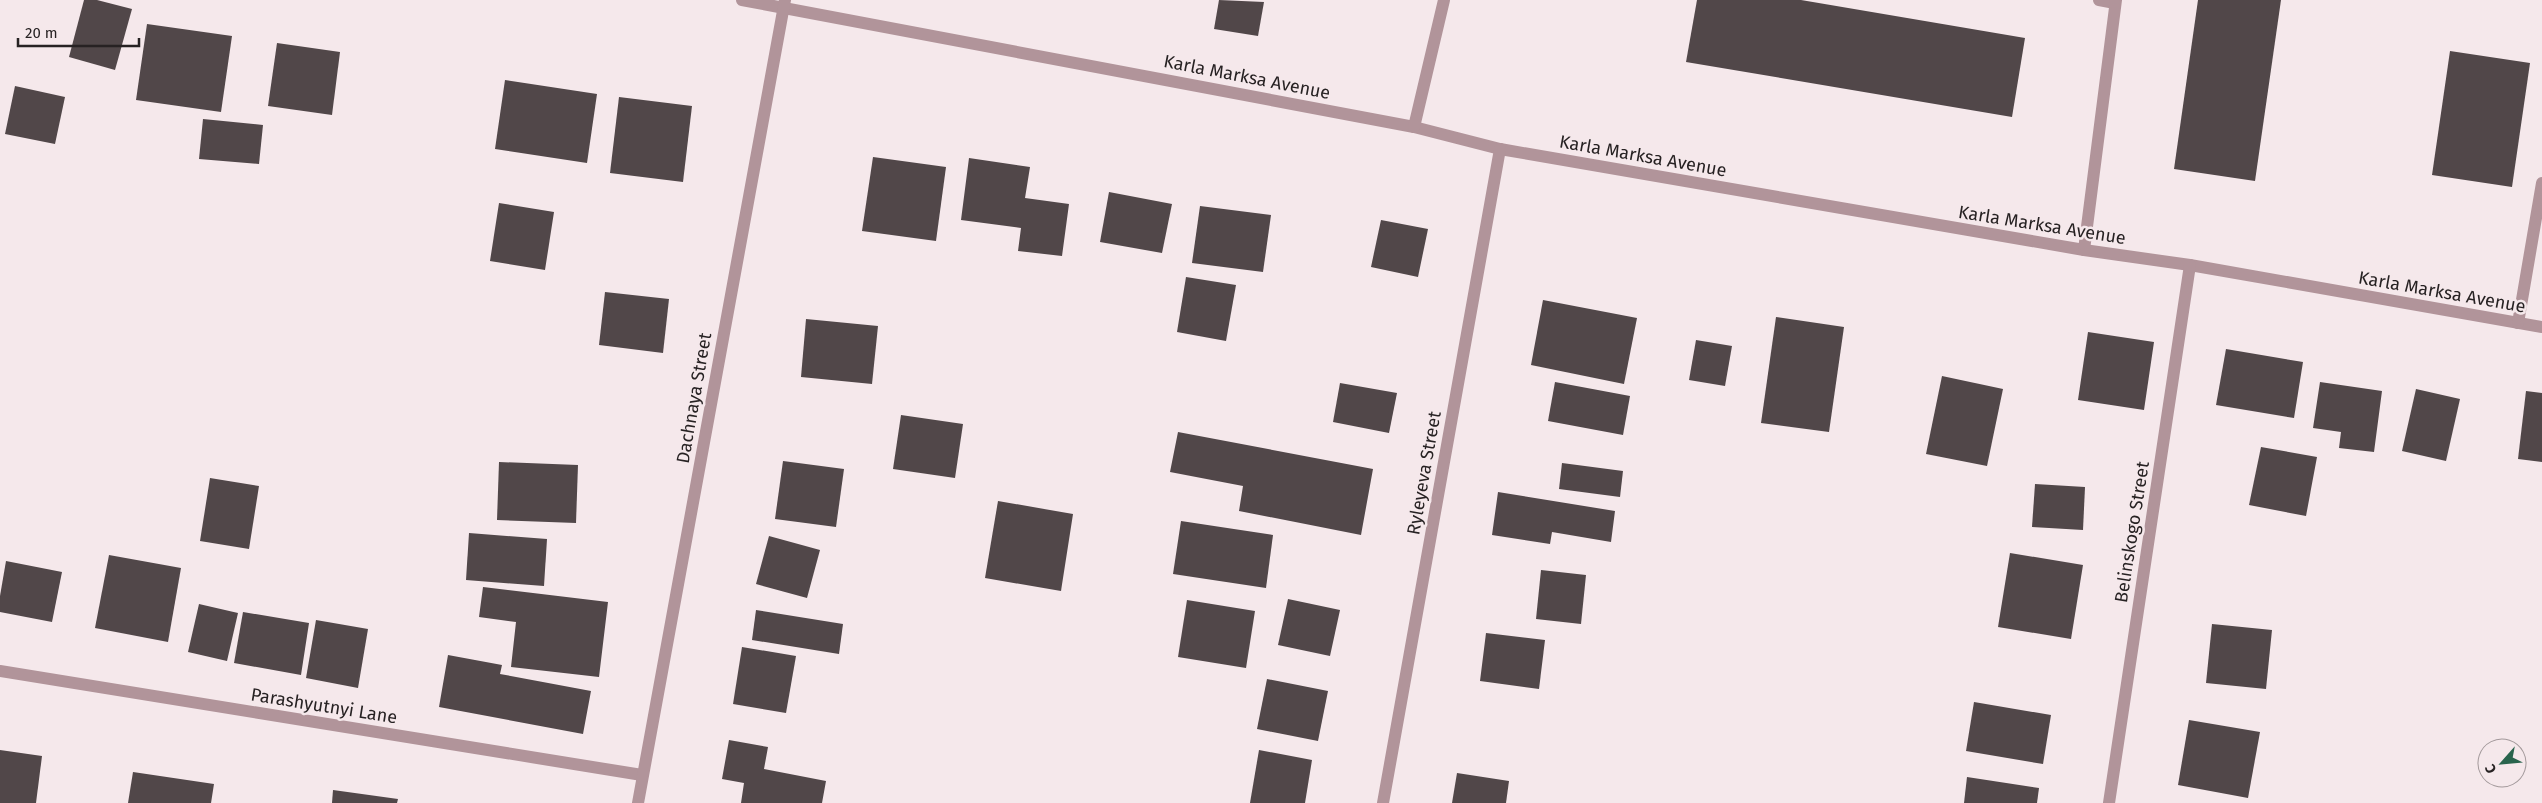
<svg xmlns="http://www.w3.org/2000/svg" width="2542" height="803" viewBox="0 0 2542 803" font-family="'Fira Sans',sans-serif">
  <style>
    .building { fill: #514749 }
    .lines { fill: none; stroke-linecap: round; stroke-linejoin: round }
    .minor { stroke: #b1949a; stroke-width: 12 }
    .labels { text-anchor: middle; stroke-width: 5; stroke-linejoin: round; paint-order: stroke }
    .street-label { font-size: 18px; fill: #272223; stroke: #f5e8eb }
  </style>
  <rect width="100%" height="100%" fill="#f5e8eb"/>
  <g class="building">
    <polygon points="84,0 97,0 132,9 115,70 69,57"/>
    <polygon points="1219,0 1264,2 1258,36 1214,29"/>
    <polygon points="1697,0 1801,0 2025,38 2012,117 1686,62"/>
    <polygon points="2198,0 2281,0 2255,181 2174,169"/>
    <polygon points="147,24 232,36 221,112 136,100"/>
    <polygon points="277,43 340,52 332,115 268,106"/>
    <polygon points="2450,51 2530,63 2512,187 2432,175"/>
    <polygon points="505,80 597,94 587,163 495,149"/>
    <polygon points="15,86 65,97 55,144 5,134"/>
    <polygon points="619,97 692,106 683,182 610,173"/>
    <polygon points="203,119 263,125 259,164 199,159"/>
    <polygon points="873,157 946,167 936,241 862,231"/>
    <polygon points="969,158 1030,167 1025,198 1069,204 1062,256 1018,251 1021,228 961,220"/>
    <polygon points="1109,192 1172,204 1162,253 1100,242"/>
    <polygon points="499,203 554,212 545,270 490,261"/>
    <polygon points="1200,206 1271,215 1263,272 1192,263"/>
    <polygon points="1381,220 1428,229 1418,277 1371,267"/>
    <polygon points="1186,277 1236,285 1226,341 1177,332"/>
    <polygon points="605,292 669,299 663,353 599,345"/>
    <polygon points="1543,300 1637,318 1624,384 1531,365"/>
    <polygon points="1776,317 1844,327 1829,432 1761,423"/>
    <polygon points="806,319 878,326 872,384 801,377"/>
    <polygon points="2088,332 2154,342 2144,410 2078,400"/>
    <polygon points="1696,340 1732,346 1725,386 1689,380"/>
    <polygon points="2226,349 2303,362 2294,418 2216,405"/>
    <polygon points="1942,376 2003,389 1987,466 1926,454"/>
    <polygon points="1555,382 1630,396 1623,435 1548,421"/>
    <polygon points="2320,382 2382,391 2374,452 2339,448 2341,432 2313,428"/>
    <polygon points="1340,383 1397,393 1389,433 1333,422"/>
    <polygon points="2416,389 2460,399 2446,461 2402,451"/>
    <polygon points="2526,391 2542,393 2542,462 2518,459"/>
    <polygon points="901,415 963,424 955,478 893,469"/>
    <polygon points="1178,432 1373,469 1361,535 1239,511 1243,486 1170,472"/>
    <polygon points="2261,447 2317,457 2306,516 2249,505"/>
    <polygon points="783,461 844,469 836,527 775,519"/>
    <polygon points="499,462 578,465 576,523 497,520"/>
    <polygon points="1562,463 1623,471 1620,497 1559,489"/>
    <polygon points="210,478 259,486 249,549 200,541"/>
    <polygon points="2035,484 2085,487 2083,530 2032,527"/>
    <polygon points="1498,492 1615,511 1611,542 1552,532 1550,544 1492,535"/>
    <polygon points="998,501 1073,514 1061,591 985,578"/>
    <polygon points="1181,521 1273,535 1266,588 1173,574"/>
    <polygon points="469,533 547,539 544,586 466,580"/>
    <polygon points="769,536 820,550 807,598 756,584"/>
    <polygon points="2010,553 2083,565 2071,639 1998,627"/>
    <polygon points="109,555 181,568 168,642 95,628"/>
    <polygon points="6,561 62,572 52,622 0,612 0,596"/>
    <polygon points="1541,570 1586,575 1581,624 1536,619"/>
    <polygon points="483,587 608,602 599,677 511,667 516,622 479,617"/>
    <polygon points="1288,599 1340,610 1330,656 1278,645"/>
    <polygon points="1187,600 1255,611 1246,668 1178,657"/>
    <polygon points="199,604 238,613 227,661 188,652"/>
    <polygon points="756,610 843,624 839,654 752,640"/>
    <polygon points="243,612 309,623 301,675 234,663"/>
    <polygon points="316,620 368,629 358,688 306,678"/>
    <polygon points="2212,624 2272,630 2266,689 2206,683"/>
    <polygon points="1486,633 1545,640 1539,689 1480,681"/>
    <polygon points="742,647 796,656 786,713 733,704"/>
    <polygon points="448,655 502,665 500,674 591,691 583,734 439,707"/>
    <polygon points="1267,679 1328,691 1318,741 1257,729"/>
    <polygon points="1974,702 2051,715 2043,764 1966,751"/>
    <polygon points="2189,720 2260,732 2248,798 2178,785"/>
    <polygon points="729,740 768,747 764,769 826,781 822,803 741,803 744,783 722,779"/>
    <polygon points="0,750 42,756 36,803 0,803"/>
    <polygon points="1259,750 1312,760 1305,803 1250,803"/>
    <polygon points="133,772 214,784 211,803 128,803"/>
    <polygon points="1457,773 1509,781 1506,803 1452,803"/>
    <polygon points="1967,777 2039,788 2037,803 1964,803"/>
    <polygon points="333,790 398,799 397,803 332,803"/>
  </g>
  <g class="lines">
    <g class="minor">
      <polyline points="742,0 1414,127 1500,149 2084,250 2190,265 2542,327"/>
      <polyline points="2099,0 2115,3"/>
      <polyline points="1414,127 1444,0"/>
      <polyline points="2084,250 2116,0"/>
      <polyline points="2518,323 2542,183"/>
      <polyline points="0,671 642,775"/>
      <polyline points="638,803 785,0"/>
      <polyline points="1383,803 1500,149"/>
      <polyline points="2109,803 2190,265"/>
    </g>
  </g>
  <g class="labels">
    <g class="street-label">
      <text transform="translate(1247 77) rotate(11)" y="6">Karla Marksa Avenue</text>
      <text transform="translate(1643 156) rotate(10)" y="6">Karla Marksa Avenue</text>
      <text transform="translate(2042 225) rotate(9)" y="6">Karla Marksa Avenue</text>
      <text transform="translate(2442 292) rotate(10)" y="6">Karla Marksa Avenue</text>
      <text transform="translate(694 398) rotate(-80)" y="6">Dachnaya Street</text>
      <text transform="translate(1424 473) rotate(-80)" y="6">Ryleyeva Street</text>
      <text transform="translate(2132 532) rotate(-81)" y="6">Belinskogo Street</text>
      <text transform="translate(324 706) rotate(9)" y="6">Parashyutnyi Lane</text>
    </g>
  </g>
  <g transform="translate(2502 763) rotate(243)"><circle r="24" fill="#f5e8eb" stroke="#a3999b"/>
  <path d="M0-4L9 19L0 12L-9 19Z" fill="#29644d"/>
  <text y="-8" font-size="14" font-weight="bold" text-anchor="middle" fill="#272223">С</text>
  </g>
  <path d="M18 38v8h121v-8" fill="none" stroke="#272223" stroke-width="2.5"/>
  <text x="25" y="38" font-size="15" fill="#272223" stroke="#f5e8eb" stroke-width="4" paint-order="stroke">20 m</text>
</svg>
